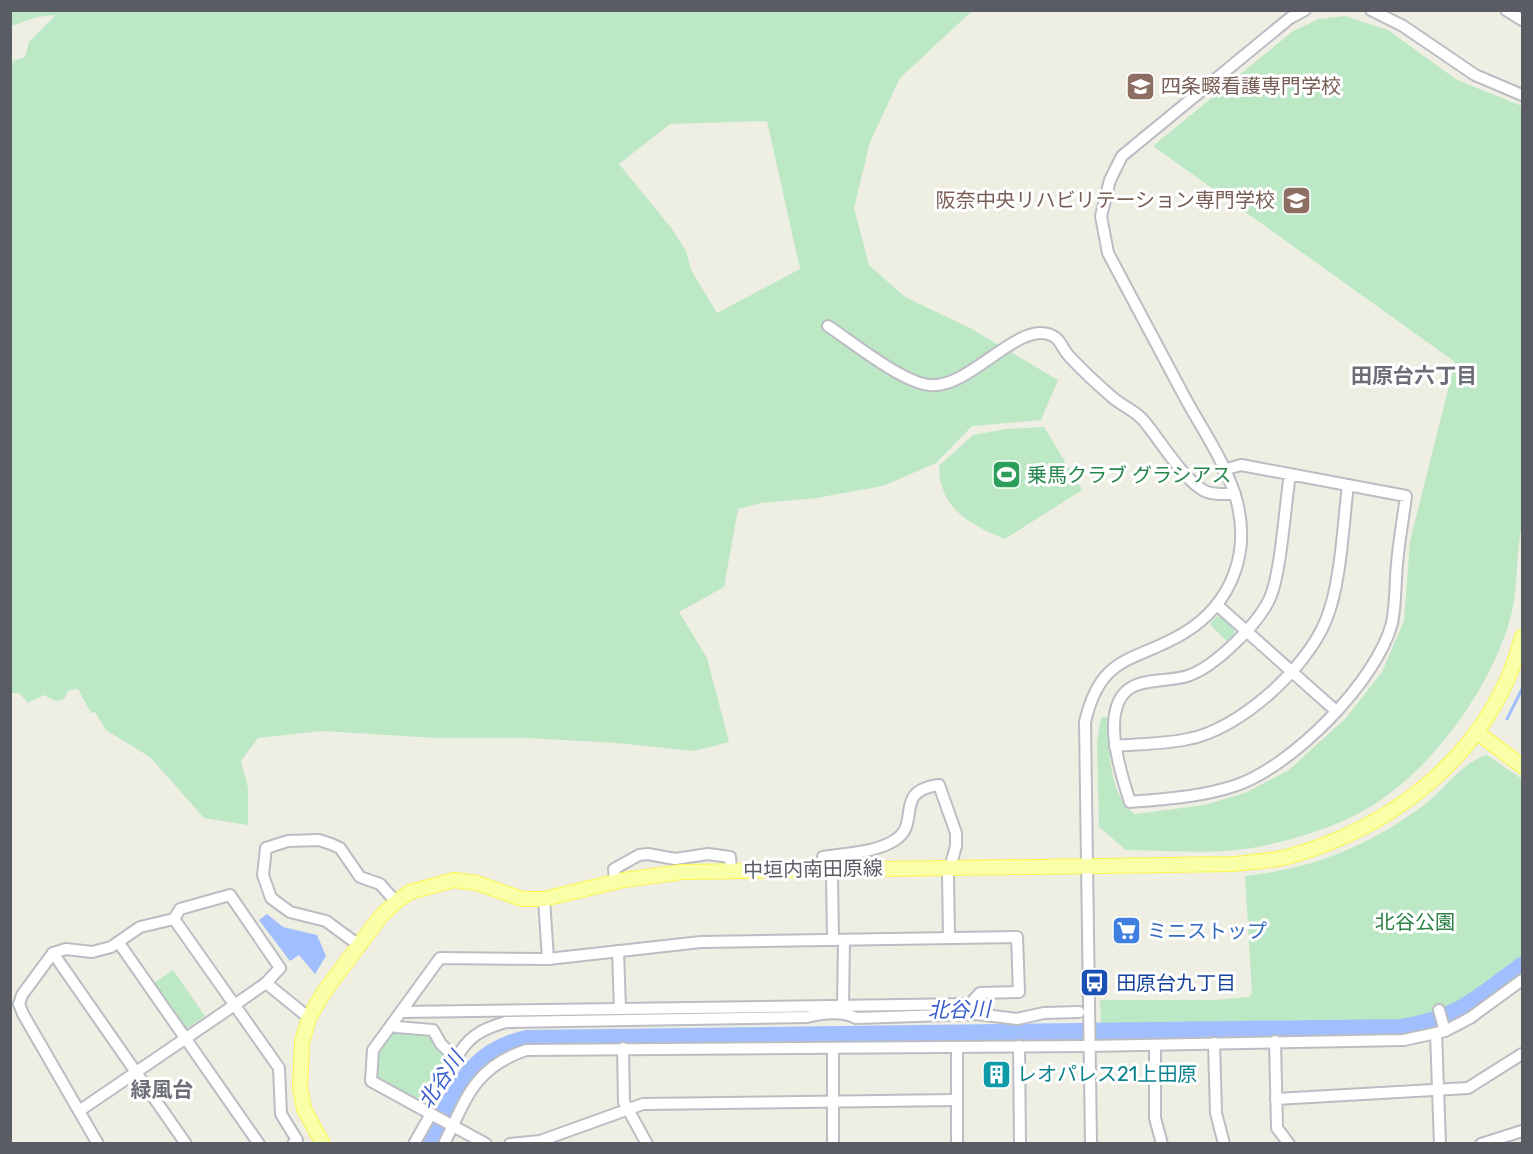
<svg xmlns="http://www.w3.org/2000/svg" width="1533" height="1154" viewBox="0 0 1533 1154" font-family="Rubik,'Noto Sans JP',sans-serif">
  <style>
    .green { fill: #bce8c6; fill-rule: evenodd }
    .water { fill: #a1bfff }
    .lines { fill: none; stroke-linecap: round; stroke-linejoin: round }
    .stream { stroke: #a1bfff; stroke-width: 3 }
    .river { stroke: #a1bfff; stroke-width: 20 }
    .minor-casing { stroke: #bcbdc4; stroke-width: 14 }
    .major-casing { stroke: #fdf64c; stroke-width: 16 }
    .minor { stroke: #fff; stroke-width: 10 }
    .major { stroke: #f8ffa6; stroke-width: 14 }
    .labels { text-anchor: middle; stroke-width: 6; stroke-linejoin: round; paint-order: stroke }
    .education-label { font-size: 20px; fill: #785e54; stroke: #fff; text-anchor: start }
    .leisure-label { font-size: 20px; fill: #27864d; stroke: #fff; text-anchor: start }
    .street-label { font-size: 20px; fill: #5a5c64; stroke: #fff }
    .park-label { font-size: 20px; fill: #2c8245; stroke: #fff }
    .shop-label { font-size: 20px; fill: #366cbe; stroke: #fff; text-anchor: start }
    .transit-label { font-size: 20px; fill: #164399; stroke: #fff; text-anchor: start }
    .culture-label { font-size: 20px; fill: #0d838f; stroke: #fff; text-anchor: start }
    .neighbourhood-label { font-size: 21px; font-weight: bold; fill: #6b6e76; stroke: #fff }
    .water-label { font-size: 21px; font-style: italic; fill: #395dcd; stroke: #fff }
  </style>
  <rect width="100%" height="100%" fill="#eeeee2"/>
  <g class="green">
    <path d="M11,11H972L900,78L870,142L854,208L869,265L905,297L970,328L1058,380L1041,420L972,426L936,463L883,486L816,498L761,503L738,509L724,587L679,612L707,658L729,742L694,751L617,743L526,738H437L322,731L258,738L241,761L248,788V825L204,818L150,757L106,730L95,712L91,713L78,689L69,690L64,699L56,701L44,695L28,703L19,693H11V70L13,61L25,57L29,42L56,15L37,17L11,26ZM767,121L800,269L717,313L691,270L686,251L672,229L619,164L670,124Z"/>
    <path d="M1345,16L1388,30L1457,80L1522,106V524C1515,557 1519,590 1509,623C1487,694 1428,776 1361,812C1326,831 1275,846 1235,850C1199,854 1161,850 1126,850L1099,827L1097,742L1101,717H1107C1110,747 1107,795 1135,814L1205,805L1245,793L1289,770L1346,718L1382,672L1404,621L1410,541L1455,362L1153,146L1293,31L1319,19Z"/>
    <path d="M1044,427L1082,490L1005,539C970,525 939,508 939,466L973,435L1006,429Z"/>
    <polygon points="1221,616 1234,629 1234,634 1227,642 1210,624 1216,617"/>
    <path d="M1487,755L1522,779V961C1485,989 1451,1014 1404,1024L1101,1026L1100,1000H1215L1249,997L1252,993L1245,876C1315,868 1366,847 1423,806C1444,790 1462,762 1487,755Z"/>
    <polygon points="173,970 205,1016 186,1029 154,983"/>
    <polygon points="407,1031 426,1033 454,1063 435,1111 376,1078 377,1051 392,1033"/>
  </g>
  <polygon class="water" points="267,914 283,927 317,935 326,956 315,974 299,955 290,961 259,920"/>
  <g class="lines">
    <polyline class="stream" points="1507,719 1522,689"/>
    <path class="river" d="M429,1144C456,1097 468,1052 527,1040L1401,1029C1457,1021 1479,999 1522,967"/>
    <defs>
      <g id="minor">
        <polyline points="1371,10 1403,26 1475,75 1522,95"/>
        <polyline points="1506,10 1522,20"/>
        <path d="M828,326C852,342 903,383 930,385C972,389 1023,313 1056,338C1061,342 1064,351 1069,356C1082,370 1097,384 1112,397C1122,406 1136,411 1144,421C1160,440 1186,484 1207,492C1215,495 1227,494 1235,494"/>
        <path d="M1223,470L1241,465L1406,496C1403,519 1399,541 1397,564C1395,584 1396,604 1392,623C1377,681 1291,768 1234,786C1201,797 1165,799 1130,802C1121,774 1098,706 1132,687C1148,678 1173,682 1190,675C1215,666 1257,625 1269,600C1281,576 1285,505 1290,474"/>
        <polyline points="1217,605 1336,711"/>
        <path d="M1115,746C1139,744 1165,744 1188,739C1239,730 1307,668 1326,620C1341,584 1343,525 1348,485"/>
        <path d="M822,869L823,857C846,853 875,853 895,840C922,823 892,791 939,785L956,833V846L948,875L949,938"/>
        <polyline points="832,876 833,940"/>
        <polyline points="615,882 614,869 639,855 648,854 675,859 708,854 730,857 731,870"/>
        <polyline points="544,899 548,959"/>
        <polyline points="174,919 279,1068 281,1114 297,1140 293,1144"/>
        <polyline points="119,943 259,1144"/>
        <polyline points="360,946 326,921 290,912 271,898 263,875 266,848 288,841 319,840 331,844 340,848 360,877 380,884 396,902"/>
        <polyline points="618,951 620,1008"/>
        <polyline points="53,953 186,1144"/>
        <polyline points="266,983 309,1018"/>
        <polyline points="843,1006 844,940"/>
        <polyline points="1439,1010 1445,1031"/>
        <polyline points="401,1012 970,1004 980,993 1019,992 1017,937 701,942 548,959 440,958 373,1050 371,1081 486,1144"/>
        <path d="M396,1027L433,1030L441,1044L456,1059C468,1036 482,1029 506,1022L807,1017C821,1013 843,1011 856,1018L977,1014L1017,1019L1044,1013L1079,1012"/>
        <polyline points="1436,1033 1440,1144"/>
        <polyline points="1275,1041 1277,1128 1289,1144"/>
        <polyline points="1214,1043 1216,1113 1224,1144"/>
        <polyline points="1155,1045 1155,1118 1162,1144"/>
        <polyline points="1019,1046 1020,1144"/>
        <polyline points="957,1047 957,1144"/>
        <polyline points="623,1048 624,1102 647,1144"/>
        <polyline points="1276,1099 1468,1088 1522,1054"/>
        <polyline points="79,1111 236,1004 266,983 280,968 230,895 180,909 174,919 140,927 111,947 92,952 66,949 53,953 22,995 19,1004 23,1014 98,1144"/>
        <polyline points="414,1144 431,1114"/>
        <path d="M444,1144C467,1097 474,1068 526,1050L1089,1046L1404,1040L1445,1031L1470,1018L1522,980"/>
        <polyline points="510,1144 540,1141 643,1104 956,1100"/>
        <polyline points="833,1144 833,1048"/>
        <path d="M1091,1144L1085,722C1101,653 1134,663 1184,633C1233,603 1252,550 1235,495C1224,460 1200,426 1183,394C1158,347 1133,300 1108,253L1101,216L1110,180L1122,156L1290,18L1305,10"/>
        <polyline points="1481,1144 1522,1131"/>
      </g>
      <g id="major">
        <polyline points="1478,733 1522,766"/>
        <path d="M323,1144L304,1109L300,1088L302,1042L309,1018L324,992L381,916L396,902L410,892L454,880L477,883L522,899H544L623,880L682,872L1233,864C1251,862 1270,861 1287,857C1396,827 1493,750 1522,637"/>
      </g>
    </defs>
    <use href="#minor" class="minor-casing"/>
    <use href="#major" class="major-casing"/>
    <use href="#minor" class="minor"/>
    <use href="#major" class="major"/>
  </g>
  <defs>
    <symbol id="university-square" viewBox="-11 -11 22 22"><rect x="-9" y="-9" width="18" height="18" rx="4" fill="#8d6e63" stroke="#fff"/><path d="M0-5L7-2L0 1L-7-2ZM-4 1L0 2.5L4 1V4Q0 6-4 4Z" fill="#fff"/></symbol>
    <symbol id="stadium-square" viewBox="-11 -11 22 22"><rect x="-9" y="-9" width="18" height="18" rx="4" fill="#2e9e5b" stroke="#fff"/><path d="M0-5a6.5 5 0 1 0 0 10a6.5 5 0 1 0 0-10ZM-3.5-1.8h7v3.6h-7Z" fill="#fff"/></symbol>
    <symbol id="supermarket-square" viewBox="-11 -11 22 22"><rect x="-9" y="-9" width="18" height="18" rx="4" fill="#3f7fe0" stroke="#fff"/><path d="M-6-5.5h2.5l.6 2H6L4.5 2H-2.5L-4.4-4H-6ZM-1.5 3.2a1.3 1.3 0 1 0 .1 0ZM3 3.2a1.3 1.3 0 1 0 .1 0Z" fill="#fff"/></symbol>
    <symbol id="bus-square" viewBox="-11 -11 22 22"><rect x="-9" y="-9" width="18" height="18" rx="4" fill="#1a4fb4" stroke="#fff"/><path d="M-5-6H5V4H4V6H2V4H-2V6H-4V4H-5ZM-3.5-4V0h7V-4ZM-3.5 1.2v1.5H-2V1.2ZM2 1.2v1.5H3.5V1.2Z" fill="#fff"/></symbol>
    <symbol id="building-square" viewBox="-11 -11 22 22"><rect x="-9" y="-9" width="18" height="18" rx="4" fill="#0f9aa8" stroke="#fff"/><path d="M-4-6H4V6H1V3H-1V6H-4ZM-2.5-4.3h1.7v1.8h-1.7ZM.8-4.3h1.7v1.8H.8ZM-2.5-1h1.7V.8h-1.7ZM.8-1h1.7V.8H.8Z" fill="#fff"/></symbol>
  </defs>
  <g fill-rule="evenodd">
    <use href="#university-square" x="1124" y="70" width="33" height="33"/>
    <use href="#university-square" x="1280" y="184" width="33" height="33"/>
    <use href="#stadium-square" x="990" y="458" width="33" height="33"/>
    <use href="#supermarket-square" x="1110" y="914" width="33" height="33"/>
    <use href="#bus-square" x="1078" y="966" width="33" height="33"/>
    <use href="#building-square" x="980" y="1058" width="33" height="33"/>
  </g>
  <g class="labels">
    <g class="education-label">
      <text x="1161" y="93">四条畷看護専門学校</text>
      <text x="1275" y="207" text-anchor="end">阪奈中央リハビリテーション専門学校</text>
    </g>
    <g class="leisure-label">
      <text x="1027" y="482">乗馬クラブ グラシアス</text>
    </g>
    <g class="street-label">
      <text transform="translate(813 869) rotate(-1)" y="7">中垣内南田原線</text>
    </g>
    <g class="park-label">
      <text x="1415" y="929">北谷公園</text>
    </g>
    <g class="shop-label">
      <text x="1147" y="938">ミニストップ</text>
    </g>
    <g class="transit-label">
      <text x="1116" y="990">田原台九丁目</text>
    </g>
    <g class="culture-label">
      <text x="1017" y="1081">レオパレス21上田原</text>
    </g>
    <g class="neighbourhood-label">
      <text x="1414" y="383">田原台六丁目</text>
      <text x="162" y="1097">緑風台</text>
    </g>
    <g class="water-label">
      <text transform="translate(959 1010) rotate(-1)" y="7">北谷川</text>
      <text transform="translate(441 1080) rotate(-56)" y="7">北谷川</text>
    </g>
  </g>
  <rect width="1533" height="1154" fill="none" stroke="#5a5c64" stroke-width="24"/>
</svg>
